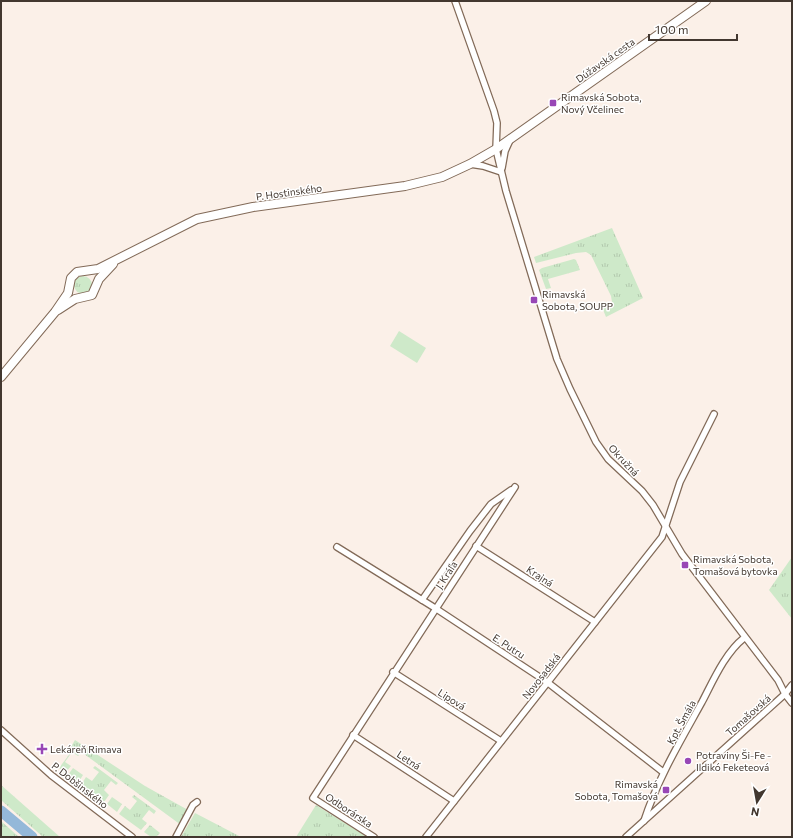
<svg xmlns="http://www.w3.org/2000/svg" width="793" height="838" viewBox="0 0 793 838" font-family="Commissioner,sans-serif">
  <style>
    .grass { fill: url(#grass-tufts) }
    .pitch { fill: #cee9c9 }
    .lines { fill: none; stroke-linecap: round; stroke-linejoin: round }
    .river { stroke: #94b8d9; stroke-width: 11 }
    .street-casing { stroke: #826a58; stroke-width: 8 }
    .secondary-casing { stroke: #826a58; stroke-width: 10 }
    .street { stroke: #fff; stroke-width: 5.5 }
    .secondary { stroke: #fff; stroke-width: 8 }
    .poi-dot { fill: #9847b6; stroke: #fff; stroke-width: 1.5 }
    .labels { text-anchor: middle; stroke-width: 3; stroke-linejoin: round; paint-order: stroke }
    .street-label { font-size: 10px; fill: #42372f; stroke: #fff }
    .poi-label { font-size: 10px; fill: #42372f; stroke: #fff; text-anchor: start }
  </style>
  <defs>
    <pattern id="grass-tufts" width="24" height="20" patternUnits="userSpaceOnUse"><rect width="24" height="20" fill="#cee9c9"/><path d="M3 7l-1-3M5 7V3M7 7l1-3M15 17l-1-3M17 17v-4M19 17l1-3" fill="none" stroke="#b2c8ad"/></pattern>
  </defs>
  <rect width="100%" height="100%" fill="#fbf0e8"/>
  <g class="grass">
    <polygon points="612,228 643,298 606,317 602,307 612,302 611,296 591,255 586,252 576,253 536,263 534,257"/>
    <polygon points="574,259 576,260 580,270 548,279 551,288 546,289 539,270 542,268"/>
    <circle cx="83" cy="285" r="9"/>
    <polygon points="792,557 792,619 769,590"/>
    <polygon points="75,740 145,786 188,810 181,825 76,748 69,750"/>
    <polygon points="75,751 79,755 78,756 72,752 65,762 71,766 65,773 59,768 71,752"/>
    <polygon points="95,766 118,783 116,785 111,781 104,790 109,795 104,802 81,785 86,777 92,781 99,772 93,768"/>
    <polygon points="73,768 83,775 78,783 68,775"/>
    <polygon points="1,785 60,837 43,837 1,800"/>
    <polygon points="134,795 156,811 154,814 149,810 142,819 147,823 141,830 119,814 125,806 130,810 137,801 132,797"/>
    <polygon points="112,797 122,804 117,812 107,804"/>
    <polygon points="316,805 367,837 296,837"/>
    <polygon points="195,813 241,837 181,837"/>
    <polygon points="1,821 19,837 1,837"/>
    <polygon points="150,825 160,833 156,837 151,837 144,832"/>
  </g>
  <g class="pitch">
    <polygon points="399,331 426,348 417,363 390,346"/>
    <polygon points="788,572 792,575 792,583 781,595 774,589"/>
  </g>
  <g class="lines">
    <polyline class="river" points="1,811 32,837"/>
    <defs>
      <g id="street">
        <polyline points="455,1 494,111 497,123 496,149 506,191 557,359 570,389 596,442 608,459 642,491 653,505 682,554 778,680 785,694 792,703"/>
        <polyline points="470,164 483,166 501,172"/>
        <polyline points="502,168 505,151 510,140"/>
        <polyline points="476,546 595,622"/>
        <polyline points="337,547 435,608 547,682 663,772"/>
        <polyline points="422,600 470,531 491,504 511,490"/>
        <polyline points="393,672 501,741"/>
        <polyline points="1,730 51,775 132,837"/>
        <polyline points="353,735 454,801"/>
        <path d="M644,821C658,778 681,740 702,702C713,681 725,653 744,638"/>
        <polyline points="176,837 193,805 197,802"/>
        <polyline points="374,837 313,798 515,487"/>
        <polyline points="426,837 662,537 680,482 714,414"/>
        <polyline points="626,837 785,694 792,685"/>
      </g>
      <g id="secondary">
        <polyline points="58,310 75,299 92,295 99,279 113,264"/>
        <polyline points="1,377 55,312 68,293 71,278 77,272 98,269 197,219 253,207 405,186 442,177 470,164 496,149 706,1"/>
      </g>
    </defs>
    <use href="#street" class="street-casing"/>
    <use href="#secondary" class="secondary-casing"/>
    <use href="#street" class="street"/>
    <use href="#secondary" class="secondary"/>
  </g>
  <g class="poi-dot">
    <rect x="549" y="99" width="8" height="8" rx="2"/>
    <rect x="530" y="296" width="8" height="8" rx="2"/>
    <rect x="681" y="561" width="8" height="8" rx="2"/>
    <path d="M40 743h4v4h4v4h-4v4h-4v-4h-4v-4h4z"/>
    <circle cx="688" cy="761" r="4"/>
    <rect x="662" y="786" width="8" height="8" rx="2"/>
  </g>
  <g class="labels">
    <g class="street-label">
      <text transform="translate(605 60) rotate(-35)" y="4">Dúžavská cesta</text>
      <text transform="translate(289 192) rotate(-8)" y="4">P. Hostinského</text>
      <text transform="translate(624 460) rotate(47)" y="4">Okružná</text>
      <text transform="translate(446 575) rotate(-57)" y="4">J. Kráľa</text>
      <text transform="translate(540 576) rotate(33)" y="4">Krajná</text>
      <text transform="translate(509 646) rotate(33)" y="4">E. Putru</text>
      <text transform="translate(541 676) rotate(-52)" y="4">Novosadská</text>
      <text transform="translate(452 699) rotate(32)" y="4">Lipová</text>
      <text transform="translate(748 715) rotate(-42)" y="4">Tomašovská</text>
      <text transform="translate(681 722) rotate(-61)" y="4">Kpt. Šmála</text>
      <text transform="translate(409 760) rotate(33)" y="4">Letná</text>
      <text transform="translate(80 785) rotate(38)" y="4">P. Dobšinského</text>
      <text transform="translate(349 810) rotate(33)" y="4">Odborárska</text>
    </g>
    <g class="poi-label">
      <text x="561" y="101">Rimavská Sobota,<tspan x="561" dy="12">Nový Včelinec</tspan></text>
      <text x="542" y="298">Rimavská<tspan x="542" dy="12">Sobota, SOUPP</tspan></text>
      <text x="693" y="563">Rimavská Sobota,<tspan x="693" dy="12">Tomašová bytovka</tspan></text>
      <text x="50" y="753">Lekáreň Rimava</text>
      <text x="696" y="759">Potraviny Ši-Fe -<tspan x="696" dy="12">Ildikó Feketeová</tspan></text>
      <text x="658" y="788" text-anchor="end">Rimavská<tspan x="658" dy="12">Sobota, Tomašová</tspan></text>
    </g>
  </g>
  <rect width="793" height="838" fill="none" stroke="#42372f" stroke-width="4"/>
  <g transform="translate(757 802) rotate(191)" stroke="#ffffff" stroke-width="3" paint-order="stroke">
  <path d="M0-3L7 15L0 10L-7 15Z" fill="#42372f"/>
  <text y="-6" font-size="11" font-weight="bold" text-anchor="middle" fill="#42372f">N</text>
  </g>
  <path d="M649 34v6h88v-6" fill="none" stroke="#42372f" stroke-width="2"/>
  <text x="655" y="34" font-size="12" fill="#42372f" stroke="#ffffff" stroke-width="3" paint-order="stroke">100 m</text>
</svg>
